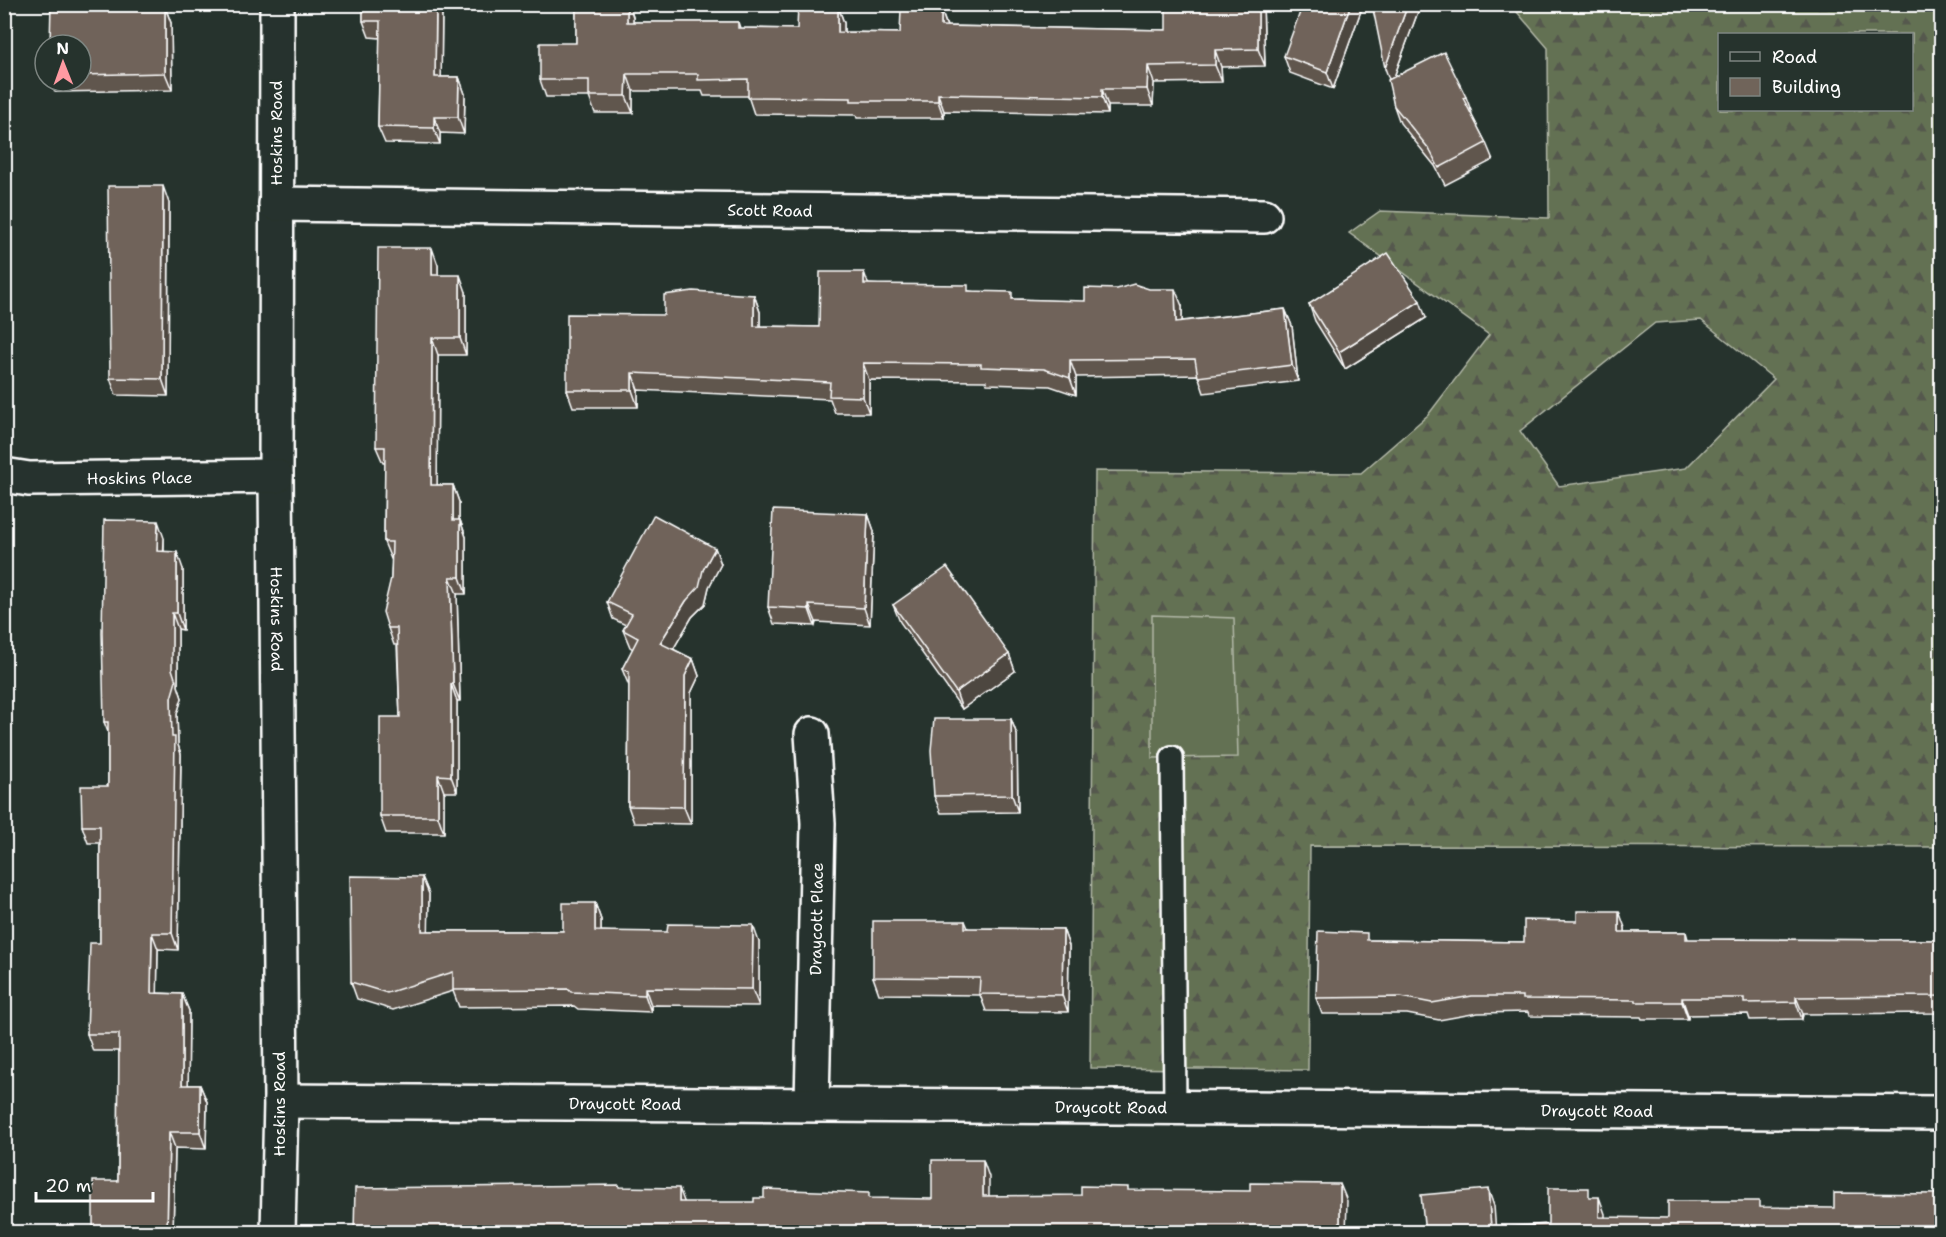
<svg xmlns="http://www.w3.org/2000/svg" width="1946" height="1237" viewBox="0 0 1946 1237" font-family="'Shantell Sans',sans-serif">
  <style>
    .forest { fill: url(#forest-firs); stroke: #b2b8a8; stroke-width: 1.5; fill-rule: evenodd }
    .pitch { fill: #647152; stroke: #b2b8a8; stroke-width: 1.5 }
    .lines { fill: none; stroke-linecap: round; stroke-linejoin: round }
    .lane-casing { stroke: #fff; stroke-width: 26 }
    .street-casing { stroke: #fff; stroke-width: 38 }
    .lane { stroke: #26332d; stroke-width: 21 }
    .street { stroke: #26332d; stroke-width: 33 }
    .wall { fill: #60564d; stroke: #fff; stroke-width: 1.5 }
    .shaded-wall { fill: #4e463f; stroke: #fff; stroke-width: 1.5 }
    .building { fill: #70645a; stroke: #fff; stroke-width: 1.5 }
    .labels { text-anchor: middle; stroke-width: 5; stroke-linejoin: round; paint-order: stroke }
    .street-label { font-size: 16px; fill: #fff; stroke: #26332d }
  </style>
  <defs>
    <pattern id="forest-firs" width="22" height="20" patternUnits="userSpaceOnUse" patternTransform="scale(1.5)"><rect width="22" height="20" fill="#647152"/><path d="M5 1l3.5 6h-7zM16 11l3.5 6h-7z" fill="#54594e"/></pattern>
  </defs>
  <rect width="100%" height="100%" fill="#26332d"/>
  <filter id="ink" filterUnits="userSpaceOnUse"><feTurbulence type="fractalNoise" baseFrequency=".0167" numOctaves="2"/><feDisplacementMap in="SourceGraphic" scale="12" xChannelSelector="R" yChannelSelector="G"/><feConvolveMatrix kernelMatrix="1 2 1 2 8 2 1 2 1" color-interpolation-filters="sRGB"/></filter>
  <g filter="url(#ink)">
    <path class="forest" d="M1511,5H1941V847L1310,846L1308,1070L1090,1068L1095,471L1361,473L1428,415L1489,335L1349,233L1380,211L1549,218L1548,48ZM1720,34H1912V110H1720ZM1701,320L1774,379L1686,468L1559,486L1520,431L1655,323Z"/>
    <polygon class="pitch" points="1152,615 1234,618 1238,757 1152,758"/>
    <g class="lines">
      <defs>
        <polyline id="lane" points="1172,757 1175,1106"/>
        <g id="street">
          <path id="s1" d="M277,4L276,476L281,1101L278,1232"/>
          <path id="s2" d="M276,204L1264,216"/>
          <path id="s3" d="M4,475L29,479L276,476"/>
          <polyline points="812,734 818,823 812,1104"/>
          <path id="s4" d="M281,1101L1942,1113"/>
        </g>
      </defs>
      <use href="#lane" class="lane-casing"/>
      <use href="#street" class="street-casing"/>
      <use href="#lane" class="lane"/>
      <use href="#street" class="street"/>
    </g>
    <g class="wall">
      <polygon points="51,4 157,4 157,6 165,7 171,23 172,90 55,92 51,81 81,81 81,45"/>
      <polygon points="363,4 442,4 441,77 459,77 465,94 464,134 440,133 440,144 385,143 378,127 380,38 369,37 363,21"/>
      <polygon points="576,4 629,4 633,17 633,22 738,22 740,28 797,29 838,6 844,23 844,32 900,33 941,10 947,26 1166,30 1263,4 1265,66 1221,67 1222,82 1154,83 1153,106 1108,106 1108,114 944,111 944,118 857,118 856,115 754,114 748,96 704,96 702,91 633,91 633,113 595,113 589,97 546,97 540,80 576,43"/>
      <polygon points="1372,4 1417,4 1419,9 1394,77 1466,97 1472,113 1471,114 1486,143 1493,160 1445,185 1435,166 1400,123 1394,106 1390,80"/>
      <polygon points="1363,5 1333,89 1290,73 1284,56"/>
      <polygon points="169,203 168,396 116,395 110,378"/>
      <polygon points="438,265 438,275 466,292 466,355 438,355 437,485 453,485 459,502 459,520 460,520 466,537 466,594 457,594 460,701 457,701 457,792 444,792 444,833 386,833 380,816 400,717 397,645 394,645 388,628 391,578 392,559 391,559 384,542 385,463 383,463 376,447"/>
      <polygon points="868,284 970,291 1015,299 1182,306 1182,321 1285,309 1292,326 1298,381 1204,393 1198,375 1076,377 1076,395 1050,386 987,384 986,381 869,380 869,413 835,413 830,399 638,390 638,407 573,407 567,390 664,315 754,295 760,312 760,326 819,327"/>
      <polygon points="1309,304 1426,318 1345,369 1315,321"/>
      <polygon points="868,514 874,531 870,625 816,622 815,626 774,624 768,607"/>
      <polygon points="164,538 164,552 183,569 183,630 178,629 178,686 182,698 177,714 178,745 181,754 178,950 158,949 157,993 182,994 189,1011 188,1085 200,1085 207,1102 206,1149 175,1148 173,1233 93,1233 118,1181 119,1051 93,1051 87,1034 100,943 100,843 88,843 82,826 108,786 108,732 104,722"/>
      <polygon points="715,548 721,564 709,587 705,604 692,617 673,649 693,659 699,676 691,693 691,824 634,823 628,806 629,686 622,669 633,649 630,647 623,630 626,625 613,619 607,602"/>
      <polygon points="893,605 1009,654 1015,671 962,709 900,622"/>
      <polygon points="1011,719 1017,735 1018,812 941,813 934,796"/>
      <polygon points="422,877 429,894 428,931 563,931 595,903 601,920 601,931 759,942 759,1006 651,1005 651,1012 578,1009 574,1006 459,1007 453,991 393,1010 357,999 351,982"/>
      <polygon points="965,921 968,928 1063,929 1069,946 1068,1012 986,1011 980,995 879,994 873,977"/>
      <polygon points="1625,928 1625,932 1686,932 1688,939 1941,940 1941,1013 1803,1014 1802,1019 1750,1020 1748,1014 1688,1015 1688,1019 1642,1019 1641,1017 1529,1016 1528,1012 1478,1013 1439,1020 1407,1014 1322,1014 1316,998 1370,940 1524,942"/>
    </g>
    <g class="shaded-wall">
      <polygon points="436,4 442,4 441,94 435,77"/>
      <polygon points="627,4 629,4 633,17 633,39 627,22"/>
      <polygon points="1258,4 1263,4 1265,66 1258,49"/>
      <polygon points="1351,4 1363,4 1363,5 1333,89 1327,72"/>
      <polygon points="1408,4 1417,4 1419,9 1391,85 1385,68"/>
      <polygon points="838,6 844,23 844,49 838,32"/>
      <polygon points="165,7 171,23 172,90 165,73"/>
      <polygon points="941,10 947,27 941,26"/>
      <polygon points="1215,50 1221,67 1222,82 1215,65"/>
      <polygon points="1148,66 1154,83 1153,106 1147,89"/>
      <polygon points="627,74 633,91 633,113 626,96"/>
      <polygon points="459,77 465,94 464,134 458,117"/>
      <polygon points="1102,89 1108,106 1108,114 1102,97"/>
      <polygon points="938,94 944,111 944,118 938,101"/>
      <polygon points="434,117 440,133 440,144 434,128"/>
      <polygon points="163,186 169,203 168,396 162,379"/>
      <polygon points="432,248 438,265 438,292 432,275"/>
      <polygon points="864,272 870,289 864,284"/>
      <polygon points="460,275 466,292 466,355 460,338"/>
      <polygon points="1175,289 1182,306 1182,339 1176,322"/>
      <polygon points="754,295 760,312 760,343 754,326"/>
      <polygon points="1420,301 1426,318 1345,369 1339,352"/>
      <polygon points="1285,309 1292,326 1298,381 1292,365"/>
      <polygon points="432,338 438,355 437,502 431,485"/>
      <polygon points="1070,360 1076,377 1076,395 1070,378"/>
      <polygon points="863,363 869,380 869,413 863,397"/>
      <polygon points="632,373 638,390 638,407 632,390"/>
      <polygon points="453,485 459,502 459,537 453,520"/>
      <polygon points="868,514 874,531 870,625 864,608"/>
      <polygon points="460,520 466,537 466,594 460,577"/>
      <polygon points="158,521 164,538 163,568 157,551"/>
      <polygon points="715,548 721,564 709,587 705,604 692,617 667,660 660,643 686,601"/>
      <polygon points="177,552 183,569 183,630 177,613"/>
      <polygon points="4,570 8,579 7,676 4,670"/>
      <polygon points="450,577 457,594 460,701 453,684"/>
      <polygon points="809,605 816,622 815,626 809,609"/>
      <polygon points="172,613 178,629 178,686 182,698 177,714 178,745 181,754 178,950 172,933 171,698"/>
      <polygon points="1009,654 1015,671 962,709 956,692"/>
      <polygon points="693,659 699,676 691,693 691,824 684,807 685,676"/>
      <polygon points="451,684 457,701 457,792 451,776"/>
      <polygon points="1011,719 1017,735 1018,812 1012,795"/>
      <polygon points="438,775 444,792 444,833 438,816"/>
      <polygon points="422,877 429,894 428,948 422,931"/>
      <polygon points="595,903 601,920 601,948 595,931"/>
      <polygon points="1619,911 1625,928 1625,949 1619,932"/>
      <polygon points="753,925 759,942 759,1006 752,989"/>
      <polygon points="1063,929 1069,946 1068,1012 1062,995"/>
      <polygon points="152,933 158,949 157,1010 151,993"/>
      <polygon points="645,988 651,1005 651,1012 645,995"/>
      <polygon points="182,994 189,1011 188,1102 182,1085"/>
      <polygon points="1796,997 1803,1014 1802,1019 1796,1002"/>
      <polygon points="1682,998 1688,1015 1688,1019 1682,1002"/>
      <polygon points="200,1085 207,1102 206,1149 200,1132"/>
      <polygon points="169,1132 175,1148 173,1233 167,1233"/>
      <polygon points="983,1160 989,1177 989,1212 983,1196"/>
      <polygon points="1340,1184 1347,1201 1346,1233 1340,1233"/>
      <polygon points="679,1188 685,1204 679,1202"/>
      <polygon points="1488,1189 1494,1206 1496,1233 1491,1228"/>
      <polygon points="1599,1197 1605,1214 1605,1233 1599,1217"/>
    </g>
    <g class="building">
      <polygon points="51,4 155,4 155,6 165,7 165,73 81,75 81,45 50,45"/>
      <polygon points="363,4 436,4 435,77 459,77 458,117 434,117 434,128 378,127 380,21 363,21"/>
      <polygon points="576,4 627,4 627,22 738,22 738,28 797,29 798,5 838,6 838,32 900,33 901,10 941,10 941,26 1166,30 1166,4 1258,4 1258,49 1215,50 1215,65 1148,66 1147,89 1102,89 1102,97 938,94 938,101 851,101 851,98 748,97 748,79 698,80 698,74 627,74 626,96 589,96 589,80 540,80 540,43 576,43"/>
      <polygon points="1303,4 1351,4 1327,72 1284,56"/>
      <polygon points="1372,4 1408,4 1385,68"/>
      <polygon points="1444,52 1466,97 1463,98 1486,143 1439,168 1429,149 1394,106 1388,80"/>
      <polygon points="108,186 163,186 162,379 110,378"/>
      <polygon points="378,248 432,248 432,275 460,275 460,338 432,338 431,485 453,485 453,520 460,520 460,577 450,577 453,684 451,684 451,776 438,775 438,816 380,816 380,717 400,717 397,628 388,628 383,612 391,578 392,542 384,542 385,447 376,447"/>
      <polygon points="1388,253 1420,301 1339,352 1309,304"/>
      <polygon points="820,272 864,272 864,284 968,285 968,291 1012,292 1012,299 1085,301 1085,288 1117,289 1134,284 1149,289 1175,289 1176,322 1285,309 1292,365 1198,377 1195,359 1070,360 1070,378 1044,369 981,367 981,364 863,363 863,397 829,396 830,382 632,373 632,390 567,390 567,314 664,315 664,295 693,291 754,295 754,326 819,327"/>
      <polygon points="773,510 868,514 864,608 809,605 809,609 768,607"/>
      <polygon points="654,515 715,548 703,570 699,587 686,601 660,643 693,659 685,676 684,807 628,806 629,672 622,669 638,638 623,630 632,614 607,602"/>
      <polygon points="104,520 158,521 157,551 177,552 177,613 172,613 172,669 176,681 171,698 172,737 175,737 172,933 152,933 151,993 182,994 182,1085 200,1085 200,1132 169,1132 167,1233 93,1233 93,1181 118,1181 119,1034 87,1034 90,943 100,943 100,826 82,826 81,786 108,786 108,722 104,722 102,633"/>
      <polygon points="947,567 1009,654 956,692 893,605"/>
      <polygon points="934,719 1011,719 1012,795 934,796 931,750"/>
      <polygon points="350,876 422,877 422,931 563,931 563,903 595,903 595,931 667,932 668,924 753,925 752,989 645,988 645,995 571,992 568,989 453,990 453,972 387,993 351,982"/>
      <polygon points="1577,911 1619,911 1619,932 1686,932 1686,939 1941,940 1941,996 1796,997 1796,1002 1744,1003 1744,998 1682,998 1682,1002 1636,1002 1636,1000 1523,999 1523,996 1472,996 1432,1003 1401,997 1316,998 1318,931 1367,933 1367,940 1524,942 1524,920 1577,921"/>
      <polygon points="873,921 965,921 965,928 1063,929 1062,995 979,994 980,978 873,977"/>
      <polygon points="932,1160 983,1160 983,1196 1081,1195 1081,1186 1128,1187 1128,1190 1250,1191 1250,1183 1340,1184 1340,1233 354,1233 355,1188 619,1185 619,1187 679,1188 679,1202 754,1202 754,1198 764,1198 764,1189 869,1193 869,1198 932,1199"/>
      <polygon points="1548,1188 1589,1188 1589,1197 1599,1197 1599,1217 1668,1218 1668,1201 1759,1201 1759,1207 1834,1208 1834,1193 1941,1194 1941,1233 1425,1233 1421,1195 1488,1189 1491,1228 1548,1224"/>
    </g>
  </g>
  <g class="labels">
    <g class="street-label">
      <text transform="translate(276 133) rotate(-90)" y="6">Hoskins Road</text>
      <text dy="6" stroke="none"><textPath href="#s2" startOffset="494">Scott Road</textPath></text>
      <text dy="6" stroke="none"><textPath href="#s3" startOffset="136">Hoskins Place</textPath></text>
      <text dy="6" stroke="none"><textPath href="#s1" startOffset="615">Hoskins Road</textPath></text>
      <text transform="translate(816 919) rotate(-89)" y="6">Draycott Place</text>
      <text dy="6" stroke="none"><textPath href="#s4" startOffset="344">Draycott Road</textPath></text>
      <text transform="translate(279 1104) rotate(-90)" y="6">Hoskins Road</text>
      <text dy="6" stroke="none"><textPath href="#s4" startOffset="830">Draycott Road</textPath></text>
      <text dy="6" stroke="none"><textPath href="#s4" startOffset="1316">Draycott Road</textPath></text>
    </g>
  </g>
  <rect width="1946" height="1237" fill="none" stroke="#26332d" stroke-width="24"/>
  <rect x="12" y="12" width="1922" height="1213" fill="none" stroke="#fff" stroke-width="2" filter="url(#ink)"/>
  <rect x="1718" y="33" width="195" height="78" fill="#26332d" stroke="#7d8581" stroke-width="1.5"/>
  <rect x="1730" y="52" width="30" height="9" fill="#26332d" stroke="#7d8581" stroke-width="1.5"/>
  <text x="1772" y="63" font-size="18" fill="#ffffff">Road</text>
  <rect x="1730" y="78" width="30" height="18" fill="#70645a" stroke="#7d8581" stroke-width="1.5"/>
  <text x="1772" y="93" font-size="18" fill="#ffffff">Building</text>
  <g transform="translate(63 63) rotate(359)"><circle r="28" fill="#26332d" stroke="#7d8581" stroke-width="1.5"/>
  <path d="M0-4.5L10 22L0 15L-10 22Z" fill="#ff9aa2"/>
  <text y="-9" font-size="16" font-weight="bold" text-anchor="middle" fill="#ffffff">N</text>
  </g>
  <path d="M36 1192v9h117v-9" fill="none" stroke="#ffffff" stroke-width="3"/>
  <text x="45" y="1192" font-size="18" fill="#ffffff" stroke="#26332d" stroke-width="4.5" paint-order="stroke">20 m</text>
</svg>
